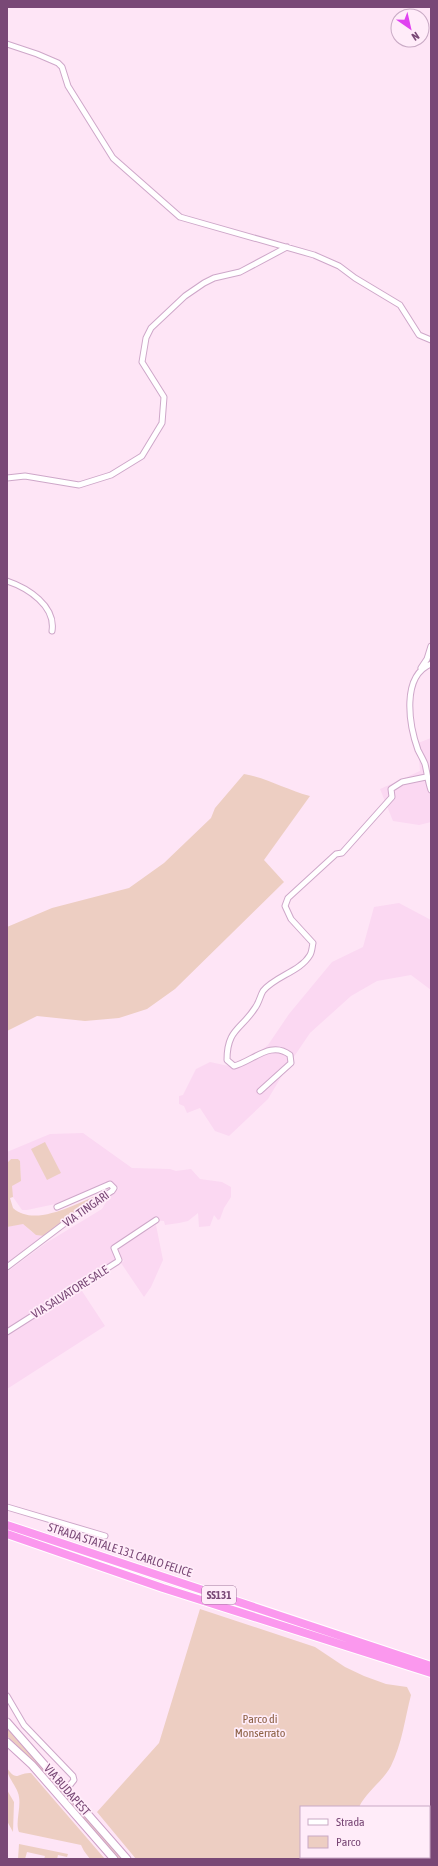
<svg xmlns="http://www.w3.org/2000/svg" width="438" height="1866" viewBox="0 0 438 1866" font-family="'Asap Condensed',sans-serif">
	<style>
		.residential { fill: #fbd8f2 }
		.green { fill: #edcec2 }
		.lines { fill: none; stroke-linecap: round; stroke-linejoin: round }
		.minor-casing { stroke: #cea7c9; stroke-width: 7 }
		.secondary-casing { stroke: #cda0c7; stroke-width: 9 }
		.trunk-casing { stroke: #fff; stroke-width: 10 }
		.minor { stroke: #fff; stroke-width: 5 }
		.secondary { stroke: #fff; stroke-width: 7 }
		.trunk { stroke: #fb98ee; stroke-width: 8 }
		.labels { text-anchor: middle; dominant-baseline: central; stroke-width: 3.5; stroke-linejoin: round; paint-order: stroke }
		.shield { fill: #ffecf9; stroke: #a1799d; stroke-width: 1 }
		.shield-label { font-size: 11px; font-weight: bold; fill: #794876 }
		.street-label { font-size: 12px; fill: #794876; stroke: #ffecf9 }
		.park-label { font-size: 12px; fill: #8c6044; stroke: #ffecf9 }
	</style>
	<rect width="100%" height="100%" fill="#fee5f6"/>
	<path class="residential" d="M431 738V822L419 825 393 821 380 789 420 771 418 743Z
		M399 903 431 920V990L411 975 377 981 351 996 310 1033 287 1067 268 1099 229 1136 215 1131 200 1108 187 1113 184 1106 179 1104V1096L183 1095 196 1069 210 1062 238 1068 268 1045 289 1014 332 962 363 947 374 907Z
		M83 1133 132 1168 170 1169 176 1171 191 1169 200 1179 222 1182 231 1187V1197L224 1208 220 1219 218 1220 214 1215 210 1226 199 1227 198 1213 188 1221 179 1223 165 1225 164 1221 150 1220 147 1221V1223L112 1246 111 1249 116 1259 98 1271 97 1268 95 1270 93 1271 94 1273 79 1283H76L74 1286 7 1329V1272L46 1243 102 1209 108 1199 119 1188 111 1182 60 1203 27 1210H22L13 1197 11 1189 13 1184 21 1181 20 1161 18 1159H11L7 1163 9 1172 7 1173V1152L50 1134Z
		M19 1224H23L32 1232 45 1236 7 1263V1227Z
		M156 1225 163 1260 151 1287 144 1297 121 1263 124 1261 116 1249Z
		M80 1288 105 1326 7 1389V1335Z"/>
	<path class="green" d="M244 774C267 778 287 790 310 796L264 860 284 882 175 989 147 1009 119 1018 85 1021 37 1016 7 1031V927L52 908 129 888 164 863 211 818 215 808Z
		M45 1142 61 1173 47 1180 31 1149Z
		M11 1159H18L20 1161 21 1181 12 1186 13 1197 10 1198 13 1208C35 1228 77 1203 100 1194L45 1236 36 1235 23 1224 7 1227V1163Z
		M200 1609 315 1647 345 1667 364 1676 386 1684 407 1687 411 1695C405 1718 402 1744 391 1766 383 1781 367 1791 359 1807H301V1857H351L348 1859H136L97 1812 159 1743Z
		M7 1728 122 1859H119L43 1772 7 1736Z
		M7 1768C17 1783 18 1772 31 1773L105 1859H90L84 1851 81 1845 19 1832C15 1823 21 1808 19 1797 18 1787 7 1778 7 1768Z
		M7 1790 14 1802 13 1832 7 1821Z
		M19 1844 68 1854 67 1857 58 1855 57 1859H44L45 1856 27 1852 25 1859H18Z"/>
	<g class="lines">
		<g class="minor-casing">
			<path id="minor" d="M7 44 37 54 58 63 62 67 68 86 113 158 180 217 314 255 339 266 355 278 400 305 419 335 431 340
				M7 478 25 476 79 485 111 475 142 456 162 423 164 397 142 362 146 338 151 328 185 296 204 283 214 278 240 272 287 247
				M7 581C28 588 56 606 52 631
				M431 664C401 676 409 725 418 750 420 754 423 759 425 764 427 772 428 782 431 790
				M421 668 427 659 431 646
				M260 1091 291 1063 290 1055C271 1040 253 1061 234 1066L227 1060C227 1029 241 1030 255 1008 259 1003 260 996 263 991 275 976 300 972 310 955 312 952 312 947 313 943L291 919 285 906 288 898 336 854 342 853 392 797 391 789 402 782 426 777
				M7 1267 85 1208 112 1191 114 1188 110 1184 57 1207
				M7 1332 117 1262 119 1260 114 1248 156 1220
				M7 1507 105 1536
				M7 1696 24 1725 73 1776 74 1780 66 1790"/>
		</g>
		<g class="secondary-casing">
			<path id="secondary" d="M7 1722 127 1859
				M7 1742 32 1765 114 1859"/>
		</g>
		<g class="trunk-casing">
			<path id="trunk" d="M7 1525 431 1666
				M7 1534 163 1588 431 1673"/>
		</g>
		<use href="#minor" class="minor"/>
		<use href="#secondary" class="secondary"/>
		<use href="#trunk" class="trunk"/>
	</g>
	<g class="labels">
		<rect class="shield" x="202" y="1586" width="34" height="18" rx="3"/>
		<g class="shield-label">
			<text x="219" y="1595">SS131</text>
		</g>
		<g class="street-label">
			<text transform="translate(86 1209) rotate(-35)">VIA TINGARI</text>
			<text transform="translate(70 1292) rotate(-32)">VIA SALVATORE SALE</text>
			<text transform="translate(120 1550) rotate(18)">STRADA STATALE 131 CARLO FELICE</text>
			<text transform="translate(67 1790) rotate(49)">VIA BUDAPEST</text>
		</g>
		<g class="park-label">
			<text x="260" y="1719">Parco di<tspan x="260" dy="14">Monserrato</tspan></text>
		</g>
	</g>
	<rect width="438" height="1866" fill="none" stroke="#794876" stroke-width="16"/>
	<rect x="300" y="1806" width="130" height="52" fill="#ffecf9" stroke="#c9aac5"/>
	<rect x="308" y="1819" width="20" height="6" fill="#ffffff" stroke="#c9aac5"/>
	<text x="336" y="1826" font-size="12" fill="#794876">Strada</text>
	<rect x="308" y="1836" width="20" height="12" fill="#edcec2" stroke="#c9aac5"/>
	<text x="336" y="1846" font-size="12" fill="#794876">Parco</text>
	<g transform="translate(410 28) rotate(146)"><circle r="19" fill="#ffecf9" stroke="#c9aac5"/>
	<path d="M0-3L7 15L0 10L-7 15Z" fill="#e042f0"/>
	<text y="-6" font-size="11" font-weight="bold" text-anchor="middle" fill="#794876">N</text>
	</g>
</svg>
